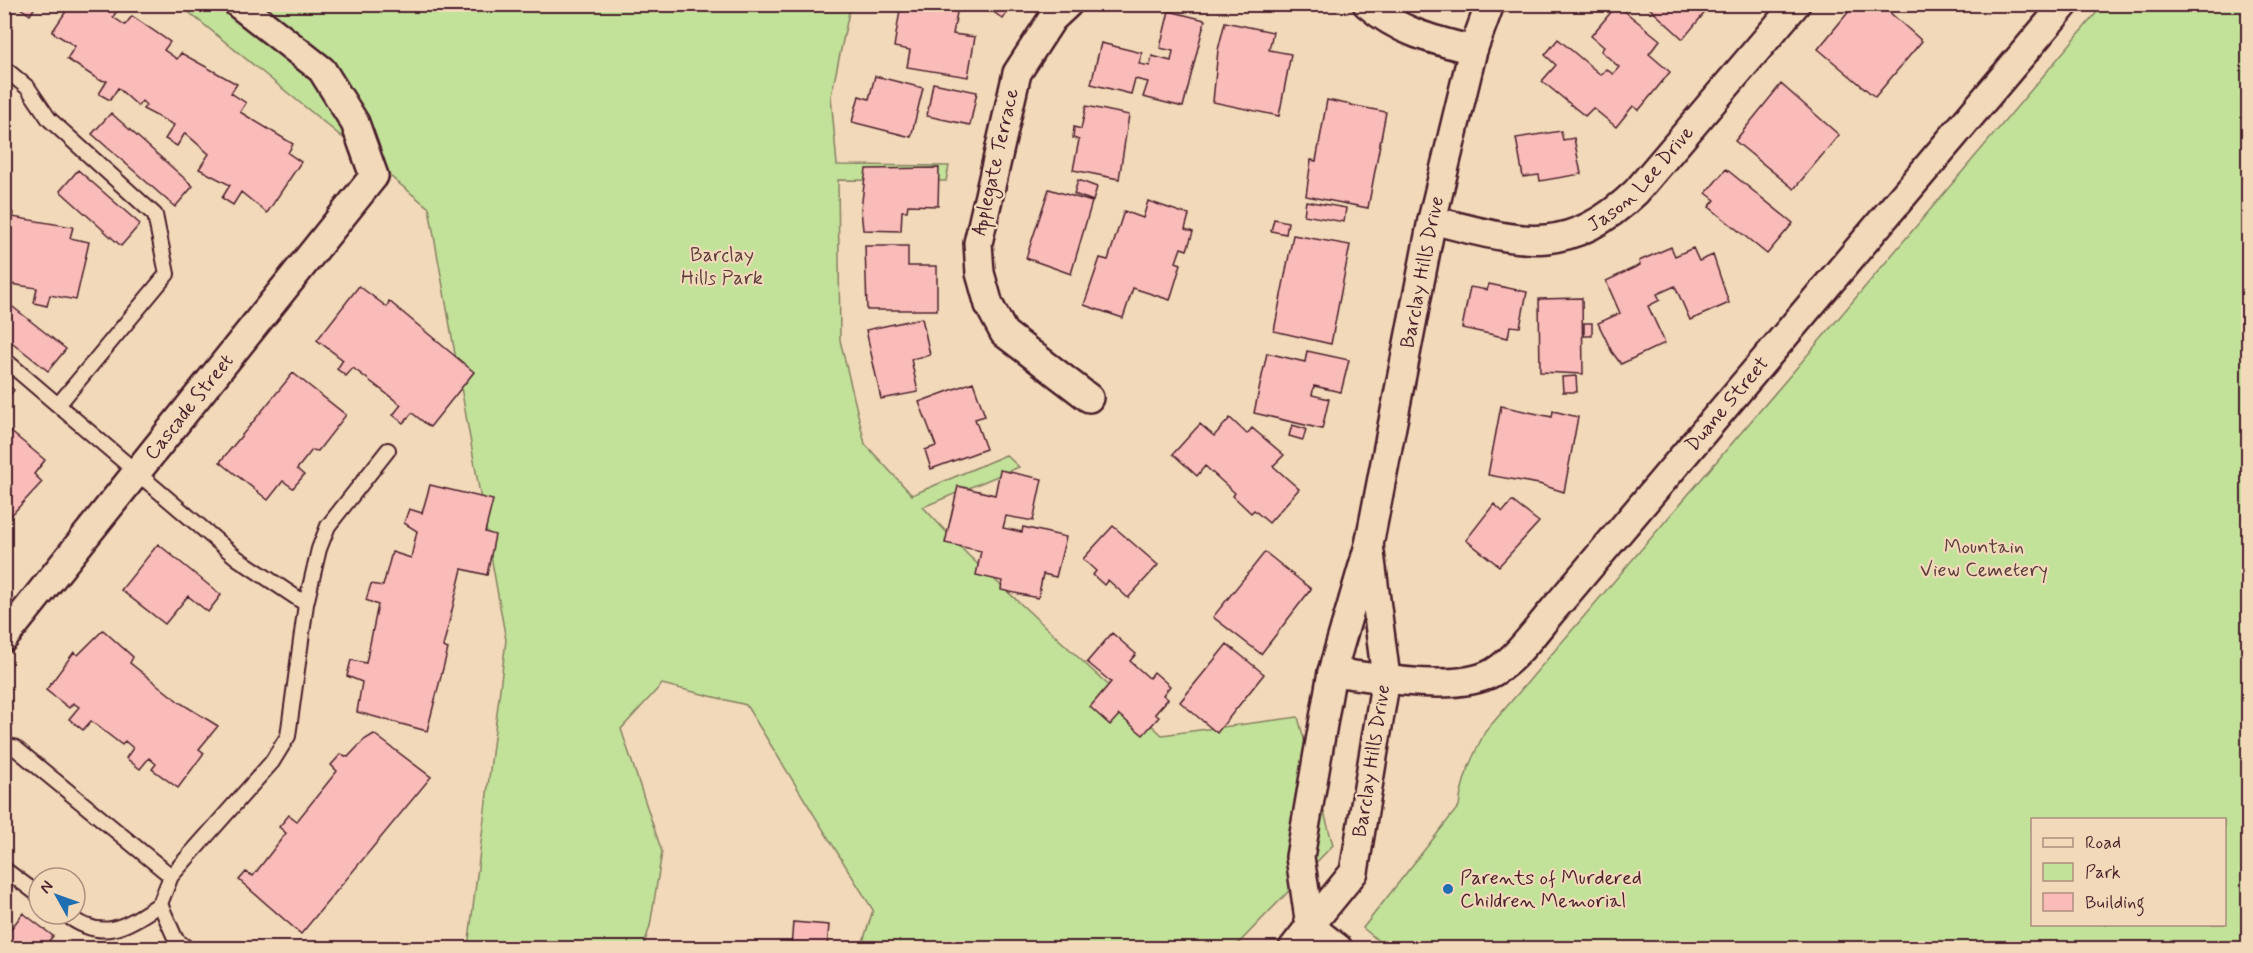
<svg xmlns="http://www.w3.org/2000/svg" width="2253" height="953" viewBox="0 0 2253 953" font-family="Mynerve,sans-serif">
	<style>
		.green { fill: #c2e199; stroke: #868062; stroke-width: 1.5; fill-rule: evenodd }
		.building { fill: #f9bcb9; stroke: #4a1f2b; stroke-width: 1.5 }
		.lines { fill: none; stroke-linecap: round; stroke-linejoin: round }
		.service-casing { stroke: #4a1f2b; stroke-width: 18 }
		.minor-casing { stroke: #4a1f2b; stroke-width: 32 }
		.service { stroke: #f1d9b9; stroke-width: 14 }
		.minor { stroke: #f1d9b9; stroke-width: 27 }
		.poi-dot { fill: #1f6fb2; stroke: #f1d9b9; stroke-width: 2 }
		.labels { text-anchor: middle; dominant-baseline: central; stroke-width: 4.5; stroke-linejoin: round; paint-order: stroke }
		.street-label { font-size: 20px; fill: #4a1f2b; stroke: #f1d9b9 }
		.park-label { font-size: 20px; fill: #5c3c3c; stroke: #f1d9b9 }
		.poi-label { font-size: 20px; fill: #4a1f2b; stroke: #f1d9b9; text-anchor: start }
	</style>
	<rect width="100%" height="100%" fill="#f1d9b9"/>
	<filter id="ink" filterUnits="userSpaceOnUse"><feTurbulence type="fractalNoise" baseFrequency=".0167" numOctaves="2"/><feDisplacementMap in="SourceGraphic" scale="12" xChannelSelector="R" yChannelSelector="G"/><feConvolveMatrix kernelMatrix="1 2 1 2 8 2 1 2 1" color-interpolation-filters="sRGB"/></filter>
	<g filter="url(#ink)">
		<path class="green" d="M180 5H856L849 12 831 96 837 165 949 166 946 181 838 180 840 340 865 444 912 495 1006 455 1019 467 923 507 968 555 1162 735 1298 717 1333 845 1234 948H861L873 910 746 705 662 684 621 729 662 852 650 926 643 948H468L506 640 429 208Z
			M2103 5H2248V948H1387L1363 928 1459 806C1462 779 1472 757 1485 732L1799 365ZM2032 820H2224V924H2032Z"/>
		<path class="building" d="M15 4H37L30 15Z
			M71 4H121L113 17 125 25 132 16 170 42 164 50 177 59 181 53 237 84 231 93 246 103 240 112 293 144 288 153 301 162 267 213 241 192 233 205 222 198 230 185 199 169 209 154 185 133 177 146 165 139 174 125 143 109 146 105 142 101 138 106 118 88 110 100 99 94 107 81 99 80 67 59 75 46 52 32Z
			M901 4 958 7 953 34 975 37 968 77 907 67 910 50 894 47Z
			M983 4H1013L1003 19Z
			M1645 4H1712L1683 39Z
			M1855 4H1880L1922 41 1875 97 1818 49Z
			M1617 5 1660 40 1649 54 1670 72 1639 110 1633 106 1616 127 1593 108 1585 116 1542 81 1556 65 1545 55 1558 39 1601 75 1606 69 1613 74 1619 67 1601 51 1604 47 1591 36Z
			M1169 11 1205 20 1183 107 1143 97 1148 82 1135 79 1131 94 1091 84 1101 43 1142 53 1139 64 1150 66 1152 56 1171 61 1173 51 1160 48Z
			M1225 22 1273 32 1269 50 1291 54 1279 116 1213 102 1218 50Z
			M875 76 923 88 911 137 852 122 859 96 869 99Z
			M933 83 977 92 970 125 927 116Z
			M1781 84 1839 135 1794 189 1735 141Z
			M1327 100 1386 112 1368 208 1306 196 1311 160 1316 161Z
			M1086 106 1129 115 1119 179 1073 170 1079 140 1073 138 1074 127 1081 129Z
			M111 113 193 186 175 207 92 134Z
			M1561 131 1563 140 1574 138 1581 174 1540 181 1539 175 1523 177 1516 138Z
			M939 168 938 206 908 205 907 211H902L901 231 863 230 861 209 866 169Z
			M1726 169 1793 223 1767 254 1709 207 1715 200 1706 193Z
			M78 170 140 224 121 246 60 191Z
			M1078 180 1097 187 1093 201 1074 194Z
			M1049 189 1092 202 1071 274 1026 258Z
			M1148 201 1189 215 1185 229 1193 232 1187 250 1181 248 1176 262 1181 264 1170 300 1133 288 1123 318 1084 305 1100 258 1108 260 1124 211 1143 218Z
			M1306 201 1346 208 1344 222 1304 215Z
			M4 210 13 213 12 217 73 227 70 238 89 242 76 300 50 295 47 306 34 303 37 288 4 283Z
			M1274 219 1288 222 1286 234 1271 231Z
			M1293 235 1350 245 1331 344 1274 331Z
			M865 246H908V266H937V310H867Z
			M1671 247 1675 256 1693 248 1699 261 1713 255 1729 303 1690 320 1675 286 1657 294 1660 300 1648 306 1665 343 1621 364 1612 352 1598 323 1620 313 1606 281 1640 265 1639 261Z
			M1489 284 1527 292 1520 327 1510 326 1508 338 1462 328 1470 287 1487 290Z
			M359 286 387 307 389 301 474 372 430 427 412 413 403 423 393 415 401 405 353 368 346 376 337 369 343 360 317 340Z
			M1582 298 1583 374 1540 372 1539 299Z
			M4 300 66 349 48 371 4 336Z
			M922 318 930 355 911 359 918 392 881 399 866 330Z
			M1584 323H1592V336H1584Z
			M1307 351 1349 360 1341 392 1314 386 1312 395 1329 399 1322 429 1254 413 1267 353 1305 362Z
			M293 373 346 415 318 451 312 450 297 469 304 475 293 488 283 481 268 500 220 462Z
			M1576 376 1577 392H1563L1562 377Z
			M4 382 14 390 4 402Z
			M973 382 985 416 975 419 986 449 931 469 925 450 936 446 919 402Z
			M1501 406 1552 417 1553 411 1578 417 1564 492 1539 484 1488 475Z
			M1230 418 1247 434 1252 428 1284 455 1273 466 1299 489 1269 523 1254 510 1251 513 1233 496 1235 493 1205 466 1197 476 1173 454 1200 424 1214 436Z
			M1292 425 1306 429 1303 440 1289 436Z
			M4 426 45 460 34 474 42 482 4 523Z
			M1000 470 1042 479 1033 521 1006 516 1003 528 1022 532 1023 527 1066 537 1056 577 1043 574 1038 598 1001 590 1002 581 976 575 981 551 945 543 958 486 995 495Z
			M430 485 493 500 485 532 495 535 487 575 462 569 443 647 448 649 427 731 357 712 362 682 347 676 351 660 366 663 378 605 366 600 371 584 383 586 392 552 411 558 417 531 404 523 409 509 422 513Z
			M1512 501 1539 522 1499 566 1466 540 1494 504 1503 512Z
			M1113 526 1158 565 1128 598 1108 580 1104 585 1093 575 1096 571 1083 559Z
			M158 544 221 595 208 612 188 596 165 624 121 590Z
			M1265 552 1311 589 1261 654 1213 617Z
			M103 630 133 657 130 663 179 702 218 726 199 749 204 753 178 788 152 769 156 764 149 758 140 769 126 758 133 748 125 741 122 745 91 721 83 730 69 719 79 707 73 703 69 708 46 690 74 652 78 655Z
			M1112 633 1136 654 1130 661 1149 678 1154 672 1170 686 1163 695 1168 699 1155 714 1159 717 1143 735 1119 715 1110 725 1090 707 1111 682 1087 662Z
			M1227 644 1264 674 1217 733 1180 702Z
			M374 734 431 777 301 934 239 880 246 872 253 876 286 833 279 827 289 815 297 821 337 771 331 765 341 754 348 757 364 740Z
			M23 913 53 936 43 948 4 947V938Z
			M793 922 829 925 827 948H791Z"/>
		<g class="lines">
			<g class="service-casing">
				<path id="service" d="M4 68 28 88 49 119 155 215 167 274 58 405
					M4 359 237 558 306 604 288 736 272 762 171 876
					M306 604 319 549 328 526 388 450
					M4 749 14 747 171 876 160 904 176 940 187 948
					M4 869 39 895
					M65 914C103 943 125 927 160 904"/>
			</g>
			<g class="minor-casing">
				<g id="minor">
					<path d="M1068 4 1052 19 1017 73 978 243 980 273 989 305 1004 333 1089 398"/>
					<path d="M1367 4C1399 32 1433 40 1473 50"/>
					<path id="s1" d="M1432 220C1517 241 1565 260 1636 192L1796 4"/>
					<path d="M1369 545 1386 678 1354 872 1310 926 1300 857 1332 672Z"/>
					<path id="s2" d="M1369 545 1432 220 1473 50 1490 4"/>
					<path id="s3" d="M4 638 374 176 355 123 322 70 238 4"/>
					<path id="s4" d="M1332 672C1375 677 1457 694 1494 672 1520 656 1540 624 1560 602L2065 4"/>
					<path d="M1293 948 1310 926 1338 948"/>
				</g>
			</g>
			<use href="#service" class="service"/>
			<use href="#minor" class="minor"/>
		</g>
	</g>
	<circle class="poi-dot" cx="1448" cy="889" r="6"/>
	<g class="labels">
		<g class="street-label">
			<text transform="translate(996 162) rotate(-77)">Applegate Terrace</text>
			<text stroke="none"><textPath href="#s1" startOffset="232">Jason Lee Drive</textPath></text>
			<text stroke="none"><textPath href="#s2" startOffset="278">Barclay Hills Drive</textPath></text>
			<text stroke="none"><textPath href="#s4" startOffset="520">Duane Street</textPath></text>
			<text stroke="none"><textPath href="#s3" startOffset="296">Cascade Street</textPath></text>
			<text transform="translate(1372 761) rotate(-81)">Barclay Hills Drive</text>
		</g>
		<g class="park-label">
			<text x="722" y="255">Barclay<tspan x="722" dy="23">Hills Park</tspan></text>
			<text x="1984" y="547">Mountain<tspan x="1984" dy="23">View Cemetery</tspan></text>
		</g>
		<g class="poi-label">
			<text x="1460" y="878">Parents of Murdered<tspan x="1460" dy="23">Children Memorial</tspan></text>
		</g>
	</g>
	<rect width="2253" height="953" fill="none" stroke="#f1d9b9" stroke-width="24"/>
	<rect x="12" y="12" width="2229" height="929" fill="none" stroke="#4a1f2b" stroke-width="2" filter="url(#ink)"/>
	<rect x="2031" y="818" width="195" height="108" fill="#f1d9b9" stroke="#ae8f80" stroke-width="1.5"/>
	<rect x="2043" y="838" width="30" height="9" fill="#f1d9b9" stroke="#ae8f80" stroke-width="1.5"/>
	<text x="2085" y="848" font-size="18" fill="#4a1f2b">Road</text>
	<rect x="2043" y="863" width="30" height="18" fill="#c2e199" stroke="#ae8f80" stroke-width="1.5"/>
	<text x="2085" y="878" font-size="18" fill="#4a1f2b">Park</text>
	<rect x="2043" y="893" width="30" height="18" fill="#f9bcb9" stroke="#ae8f80" stroke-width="1.5"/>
	<text x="2085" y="908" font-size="18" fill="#4a1f2b">Building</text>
	<g transform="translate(57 896) rotate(310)"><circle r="28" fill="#f1d9b9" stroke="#ae8f80" stroke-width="1.5"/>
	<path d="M0-4.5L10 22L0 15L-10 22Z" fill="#1f6fb2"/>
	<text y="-9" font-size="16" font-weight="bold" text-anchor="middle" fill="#4a1f2b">N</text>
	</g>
</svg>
